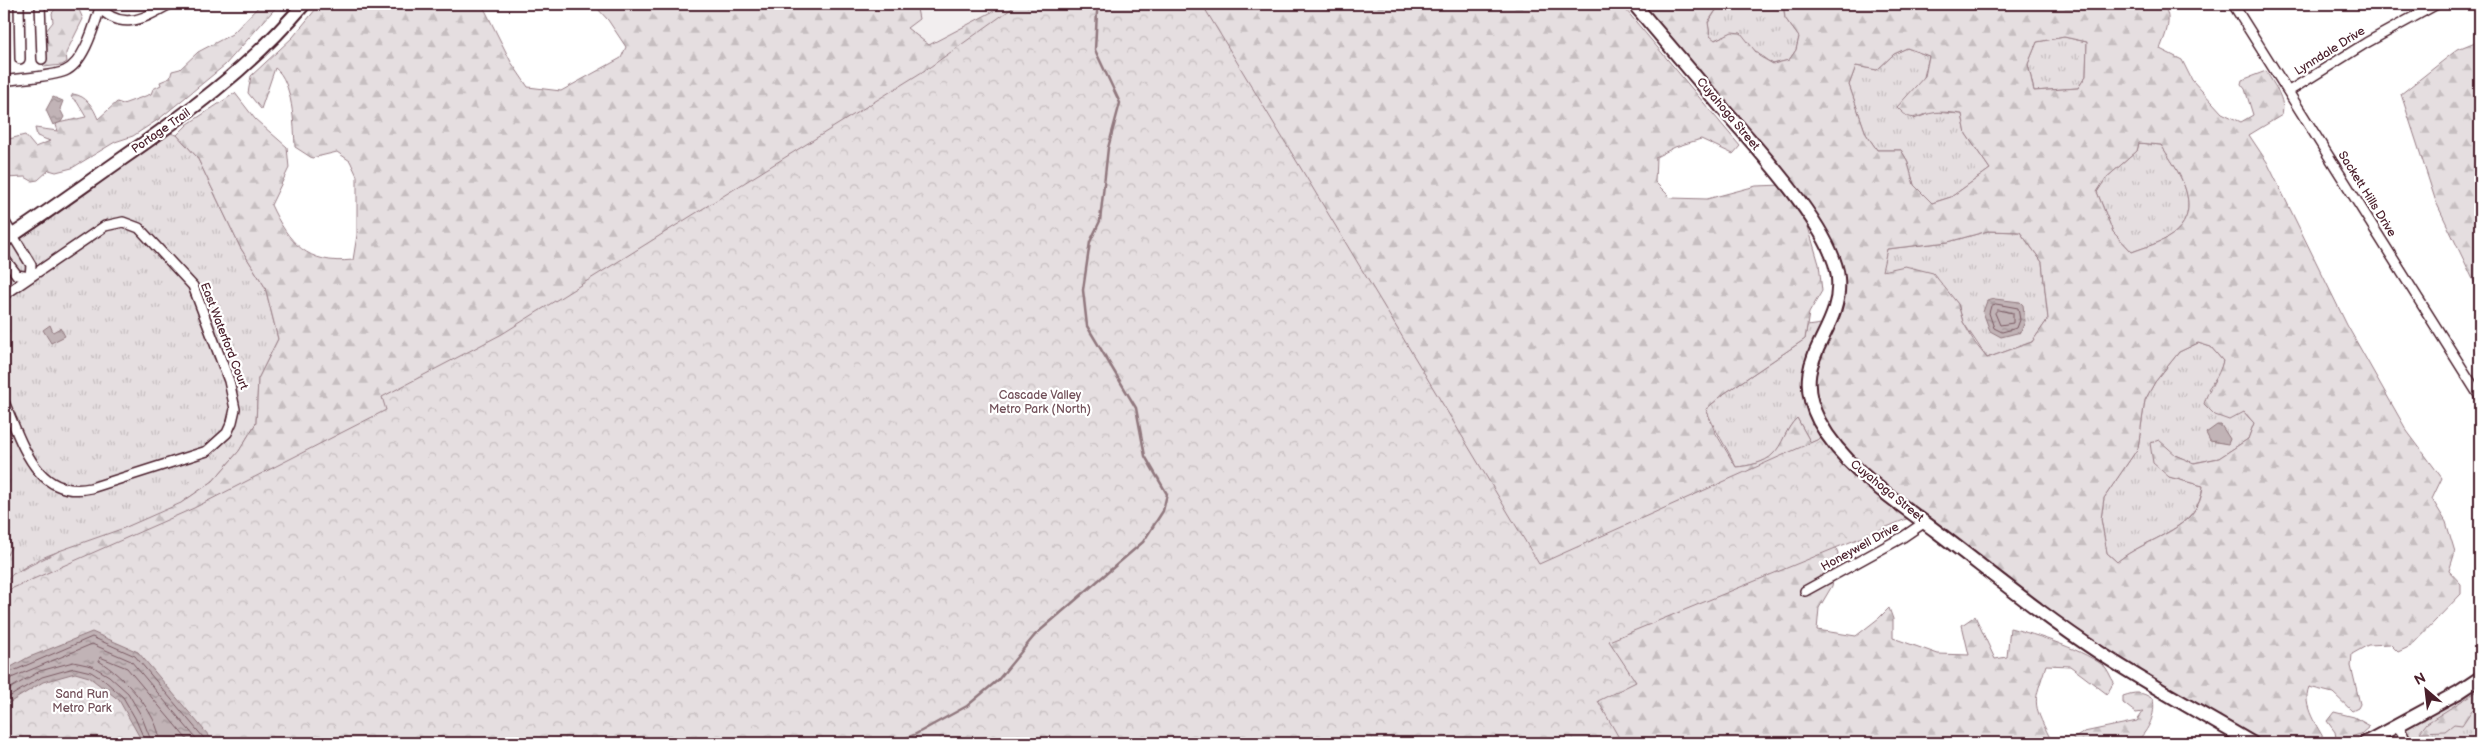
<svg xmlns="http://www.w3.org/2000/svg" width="2484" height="747" viewBox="0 0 2484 747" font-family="'Balsamiq Sans',sans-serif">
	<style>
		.built { fill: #f2eeef }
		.grass { fill: url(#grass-tufts); stroke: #987e86 }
		.forest { fill: url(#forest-firs); stroke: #987e86; fill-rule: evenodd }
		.park { fill: url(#park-crowns); stroke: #987e86 }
		.water { fill: url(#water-ripples); stroke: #91787e }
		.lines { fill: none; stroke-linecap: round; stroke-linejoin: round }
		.shore { stroke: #7a5a63; stroke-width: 1 }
		.stream { stroke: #91787e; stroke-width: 2.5 }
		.street-casing { stroke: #4a1f2b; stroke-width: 12 }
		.secondary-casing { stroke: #4a1f2b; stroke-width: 16 }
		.street { stroke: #fff; stroke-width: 9 }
		.secondary { stroke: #fff; stroke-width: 12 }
		.labels { text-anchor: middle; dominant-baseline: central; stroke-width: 4.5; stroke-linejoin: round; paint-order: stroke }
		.street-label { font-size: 12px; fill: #4a1f2b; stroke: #fff }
		.park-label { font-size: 12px; fill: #714f58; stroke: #fff }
	</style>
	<defs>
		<pattern id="grass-tufts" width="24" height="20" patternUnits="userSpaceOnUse" patternTransform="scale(1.25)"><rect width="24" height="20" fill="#e5dee0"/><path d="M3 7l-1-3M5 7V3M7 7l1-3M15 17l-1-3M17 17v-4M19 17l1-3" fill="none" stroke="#c6bec0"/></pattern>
		<pattern id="forest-firs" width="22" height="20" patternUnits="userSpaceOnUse" patternTransform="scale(1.25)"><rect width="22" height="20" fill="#e5dee0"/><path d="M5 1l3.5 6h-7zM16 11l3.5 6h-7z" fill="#c6bec0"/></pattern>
		<pattern id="park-crowns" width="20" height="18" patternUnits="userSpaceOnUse" patternTransform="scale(1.25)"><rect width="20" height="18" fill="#e5dee0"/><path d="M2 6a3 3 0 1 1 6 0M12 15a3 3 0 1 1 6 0" fill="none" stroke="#c6bec0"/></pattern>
		<pattern id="water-ripples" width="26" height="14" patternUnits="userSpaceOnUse" patternTransform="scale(1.25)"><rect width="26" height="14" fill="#c1b3b6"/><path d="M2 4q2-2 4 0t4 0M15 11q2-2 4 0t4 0" fill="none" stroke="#9f9194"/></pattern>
	</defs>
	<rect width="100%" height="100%" fill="#fff"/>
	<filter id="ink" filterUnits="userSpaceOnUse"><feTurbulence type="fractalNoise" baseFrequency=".02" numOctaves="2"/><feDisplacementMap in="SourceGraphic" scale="10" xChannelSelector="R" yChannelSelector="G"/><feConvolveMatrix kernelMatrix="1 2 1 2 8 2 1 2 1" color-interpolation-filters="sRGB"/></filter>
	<g filter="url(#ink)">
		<path class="built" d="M916 4H1007L929 45 906 28 919 19Z"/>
		<path class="grass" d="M1720 4H1789L1784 10 1785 18 1799 37 1796 50 1789 60 1773 64C1757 55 1748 42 1732 33L1714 40 1710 36 1708 23Z
			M2064 37 2087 42 2086 76 2078 88 2034 91 2028 64 2037 42Z
			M1907 48 1929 56 1914 119 1933 112 1962 114 1966 134 1990 169 1951 197 1932 203 1914 185 1907 160 1901 150H1877L1866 134 1849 85 1856 66 1877 70 1894 54Z
			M170 133 177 135 197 157 240 247 265 287 278 339 258 379 256 423 239 451 213 481 181 503 180 508C159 517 137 528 115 535 78 546 32 554 4 584V250Z
			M2139 143 2161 145C2178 170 2206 210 2172 235 2161 243 2145 247 2132 252L2113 232 2097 192 2106 178 2137 151Z
			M1988 231 2020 232 2042 262 2048 319 2032 342 1987 358 1963 322 1958 304 1947 292 1881 271 1887 249 1948 242Z
			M1828 323V435L1811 443 1797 418C1785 429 1783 446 1773 455 1764 463 1748 466 1736 467 1727 447 1714 430 1706 409L1725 393 1805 339 1807 326Z
			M2198 343 2211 347 2223 361 2220 372 2208 389 2243 411 2254 423 2248 439 2219 458 2193 463 2177 456 2169 477 2203 486C2199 531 2146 537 2117 562L2107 553 2101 519 2104 498 2138 448 2145 400 2155 382 2179 352Z
			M2480 678V743H2365Z"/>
		<path class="forest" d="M68 4 77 5 83 19 66 53 67 62 62 65 44 67 42 59 47 50 46 31 53 22 52 13 57 7Z
			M261 4H279L225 65 159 119 133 136 115 142 72 168 56 172 49 170 38 180 32 181 25 177 4 178V138L9 139 25 135 35 147 50 141 37 136 35 128 58 131 56 125 58 123 86 117 77 102 71 97 73 94C87 96 93 107 98 119L117 102 123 104 151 94 153 89 161 85 160 82 170 78 172 71 180 69 198 52 232 34Z
			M320 4H482L511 62 528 87 561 91 621 58 626 47 608 20 597 8V4H916L919 19 907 28 929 45 1007 4H1621L1740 146 1733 154 1701 139 1675 147 1656 157 1655 182 1671 198 1707 199 1756 186 1783 185 1806 220 1819 264 1822 291 1809 313 1805 339 1725 393 1706 409 1715 432 1736 467C1748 466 1765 463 1773 454 1783 445 1785 429 1797 418L1811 443 1828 435C1799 390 1807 368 1828 322 1836 307 1840 292 1838 275 1833 234 1796 197 1771 166 1727 111 1680 57 1634 4H1720L1708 22 1710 36 1715 40 1732 32 1741 33 1759 56 1773 64 1789 60 1796 50 1799 37 1785 18 1784 10 1789 4H2161C2175 15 2165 36 2160 49L2182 60 2192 80 2222 113 2241 122 2253 115 2245 89 2241 84 2242 80 2266 71C2274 85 2286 99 2282 115L2249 135 2267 162 2347 325 2407 431 2442 478 2432 499 2446 522 2455 552 2449 571 2461 584V594L2411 646 2398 652 2390 644 2368 645 2352 654 2351 666 2360 704 2358 708 2352 711 2333 693 2309 687C2301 707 2318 726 2326 743H2252L2075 636 1858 469 1839 480 1825 501 1824 518 1838 553 1832 586 1819 608 1817 630 1856 636 1879 618 1889 608 1893 619V638L1938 654 1969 655 1962 625 1975 616 1995 659 2007 657 2010 628C2034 634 2088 651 2106 668 2109 672 2111 678 2114 682L2107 694 2070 666 2046 665C2034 704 2031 700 2050 738L2069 742 2084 732 2137 721 2143 712 2136 713 2123 703V696C2135 692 2141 691 2153 699 2156 714 2149 730 2137 741L2139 743H215L138 652 92 632 27 658 4 671V584L13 574 59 551 124 528 181 503 213 481 239 451 256 423 258 379 278 339 265 287 240 247 197 157 177 135 188 124 235 93 255 119 287 147 289 168 271 205C289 243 307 265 353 260L357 235V176L350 161 337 152 312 158 295 147C294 126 293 81 275 68L261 109 248 93 251 76 293 37ZM2064 37 2087 42 2086 76 2078 88 2034 91 2028 64 2037 42ZM1907 48 1929 56 1925 76 1897 107C1913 124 1913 116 1933 113 1941 111 1953 113 1962 114L1966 134 1990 169 1951 197 1932 203 1914 185 1907 160 1901 150H1877L1866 134 1849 85 1856 66 1877 70 1894 54ZM2139 143 2161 145C2178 170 2206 210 2172 235 2161 243 2145 247 2132 252L2113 232 2097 192 2106 178 2137 151ZM1988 231 2020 232 2042 262 2048 319 2032 342 1987 358 1975 343 1963 322 1958 304 1933 273 1905 266 1882 271 1887 249 1948 242ZM2198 343 2211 347 2223 361C2219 377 2208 388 2204 404L2215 415 2229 420 2244 412 2254 423 2248 439 2219 458 2194 463 2177 456 2159 440 2150 443 2153 463 2169 477 2203 486C2200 531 2146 537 2117 562L2107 553 2101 519 2104 498 2138 448 2145 400 2155 382 2179 352Z
			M2480 40V294L2436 202 2401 94 2458 49Z
			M4 519 11 547 7 555H4Z
			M2479 690 2480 712 2472 710 2462 725 2454 724 2445 731 2420 732 2427 723Z
			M2334 712 2354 717 2370 726 2361 734 2343 739 2340 743H2337L2335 732 2327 721Z"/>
		<path class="park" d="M1018 4H1202L1539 564 1828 435 1916 515 1609 641 1636 682 1598 701 1622 743H4V689L14 682 4 663V592L194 508 386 410 382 397 502 334 930 67Z"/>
		<path class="water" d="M53 97 63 101 60 109 64 117 61 122 53 125 46 110Z
			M1995 299 2020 302 2023 305 2025 321 2021 332 2001 337 1990 331 1983 312 1987 301Z
			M50 325 53 332 60 328 65 336 51 343 43 330Z
			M2217 425H2221L2230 439 2228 444 2210 441 2206 433Z
			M92 632 138 652 215 743H143L119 700 89 677 75 673 43 682 4 706V671L27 658Z"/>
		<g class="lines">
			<path class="shore" d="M1996 304 2018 308 2020 320 2017 328 2002 332 1994 328 1989 313 1991 306Z
				M1998 310 2013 313V323L2000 325 1995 313Z
				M4 675 92 637 135 656 208 743
				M4 681 92 644 131 661 200 743
				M4 692 40 671 73 662 92 666 109 676 128 693 141 715 152 743
				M4 700 42 677 74 668 91 672 105 681 123 697 135 718 146 743
				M160 743C159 713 123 676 99 661L100 657 127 668 190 743"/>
			<path class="stream" d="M894 743 914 735 967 706 998 680 1035 635 1143 542 1163 511 1167 494 1145 456 1136 408 1087 326 1083 290 1090 242 1100 221 1108 148 1120 103 1095 50 1097 12"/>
			<g class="street-casing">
				<path id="street" d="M19 4 20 59
					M40 4 42 59
					M2233 4 2480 397
					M97 5C122 33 144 18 170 4
					M4 81C20 78 51 77 65 71 84 63 94 26 100 8
					M2289 91 2366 43 2437 4
					M4 221 31 265 30 277 17 275 4 258
					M4 295 105 226 123 222 139 228 193 286 229 381 235 409 232 422 227 433 207 451 91 488C36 500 22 442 4 402
					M1805 591 1903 537 1925 522
					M2398 725 2407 743"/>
			</g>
			<g class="secondary-casing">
				<path id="secondary" d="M1634 4C1662 37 1690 70 1718 103 1751 142 1834 229 1838 278 1843 335 1786 357 1819 421 1844 468 1895 500 1936 531 1990 572 2043 616 2100 653 2149 685 2201 713 2252 743
					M4 241C42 216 79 189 116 163 185 115 250 68 304 4
					M2365 743 2459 692 2480 678"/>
			</g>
			<use href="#street" class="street"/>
			<use href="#secondary" class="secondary"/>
		</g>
	</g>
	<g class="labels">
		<g class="street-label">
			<text transform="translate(2330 51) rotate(-32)">Lynndale Drive</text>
			<text transform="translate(1728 114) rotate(50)">Cuyahoga Street</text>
			<text transform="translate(161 131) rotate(-35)">Portage Trail</text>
			<text transform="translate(2367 194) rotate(58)">Sackett Hills Drive</text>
			<text transform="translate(224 336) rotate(69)">East Waterford Court</text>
			<text transform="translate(1887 491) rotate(39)">Cuyahoga Street</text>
			<text transform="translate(1860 547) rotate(-29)">Honeywell Drive</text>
		</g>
		<g class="park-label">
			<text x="1040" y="395">Cascade Valley<tspan x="1040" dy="14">Metro Park (North)</tspan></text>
			<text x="82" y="694">Sand Run<tspan x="82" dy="14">Metro Park</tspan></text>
		</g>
	</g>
	<rect width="2484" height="747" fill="none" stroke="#fff" stroke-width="20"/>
	<rect x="10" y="10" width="2464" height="727" fill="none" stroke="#4a1f2b" stroke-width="2" filter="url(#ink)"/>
	<g transform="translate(2426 690) rotate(332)" stroke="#ffffff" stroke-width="4" paint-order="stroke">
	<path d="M0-4L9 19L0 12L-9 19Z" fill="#4a1f2b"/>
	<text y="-8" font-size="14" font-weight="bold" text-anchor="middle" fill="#4a1f2b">N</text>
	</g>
</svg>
